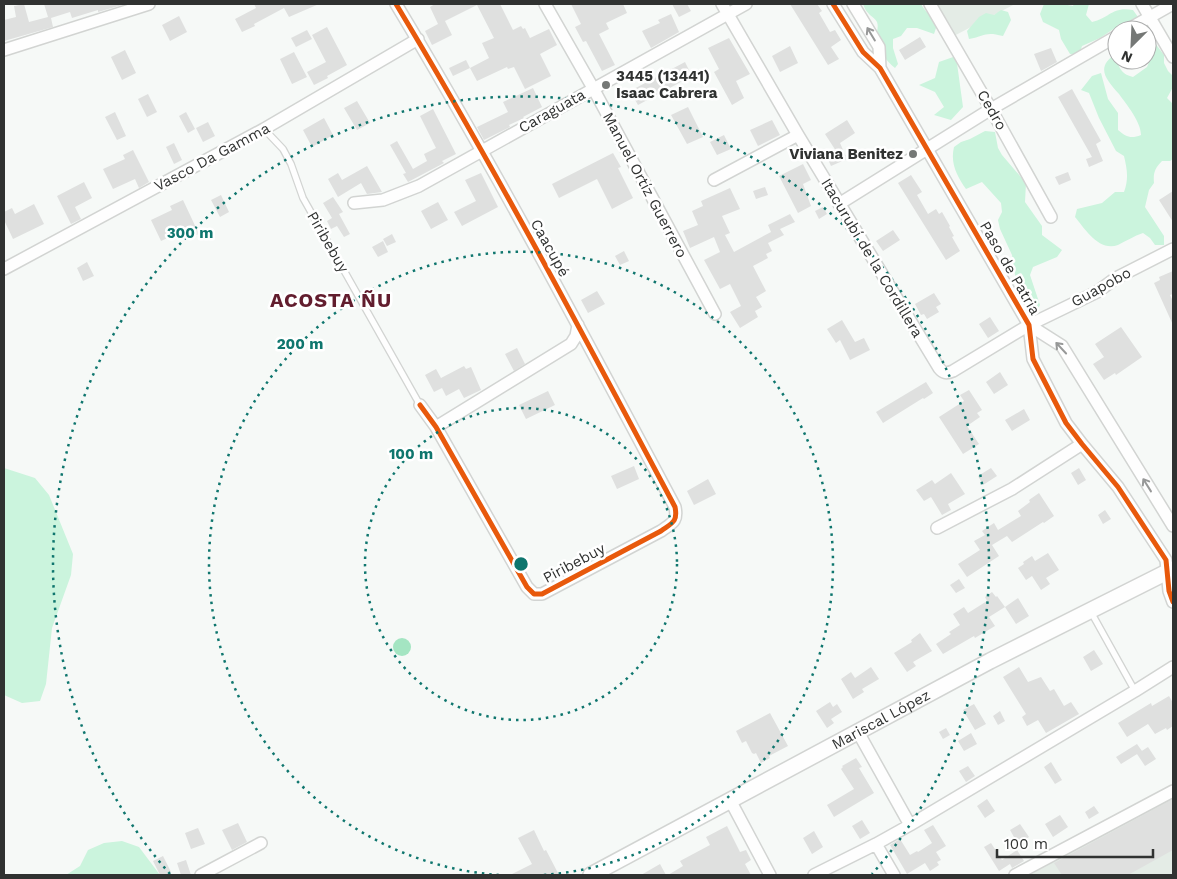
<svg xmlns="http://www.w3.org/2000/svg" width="1177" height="879" viewBox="0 0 1177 879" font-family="'Work Sans',sans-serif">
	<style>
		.built { fill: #e4ece6 }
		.green { fill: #cbf4dd }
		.water { fill: #a4e5c2 }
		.building { fill: #dfe0df }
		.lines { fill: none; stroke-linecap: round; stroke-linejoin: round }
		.lane-casing { stroke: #d2d4d2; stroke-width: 8 }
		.street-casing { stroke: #d2d4d2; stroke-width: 14 }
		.secondary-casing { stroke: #d2d4d2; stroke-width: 18 }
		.lane { stroke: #fefefe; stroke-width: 5.5 }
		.street { stroke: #fefefe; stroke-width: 11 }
		.secondary { stroke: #fefefe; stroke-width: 15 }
		.cycleway-casing { stroke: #fff; stroke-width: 8 }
		.cycleway { stroke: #e8590c; stroke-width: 5 }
		.oneway { stroke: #979898 }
		.ring { fill: none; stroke: #0f766e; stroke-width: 2.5; stroke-dasharray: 2.5 5 }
		.poi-dot { fill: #757876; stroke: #fff; stroke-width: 2 }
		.labels { text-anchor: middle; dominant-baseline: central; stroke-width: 5; stroke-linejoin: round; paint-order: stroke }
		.poi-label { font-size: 15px; font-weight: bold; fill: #303231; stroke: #fff; text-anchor: start }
		.street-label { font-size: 15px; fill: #303231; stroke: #fff }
		.district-label { font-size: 20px; font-weight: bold; letter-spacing: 1px; fill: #621d2e; stroke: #fff }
		.centre { fill: #0f766e; stroke: #fff; stroke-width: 2.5 }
		.ring-label { font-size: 15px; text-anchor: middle; font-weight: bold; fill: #0f766e; stroke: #fff; stroke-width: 5; stroke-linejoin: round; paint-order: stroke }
	</style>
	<rect width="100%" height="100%" fill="#f6f9f7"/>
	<path class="built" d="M933 4H1015L950 38Z
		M1173 792V875H1017Z"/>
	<path class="green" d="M863 4H921C925 12 933 17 937 25L934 34 917 28H907L901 36 893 39V48L898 64 895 68C885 60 879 51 877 38 876 32 879 28 877 22 873 15 867 16 863 4Z
		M1044 4H1062L1073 6 1074 4H1089L1086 15 1092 22C1110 18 1112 6 1133 10L1138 17 1133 25 1115 28 1100 38 1082 46 1079 55 1070 54 1061 39 1059 30 1043 22 1040 14Z
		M1001 10 1008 12 1011 20 1003 36C985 31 985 36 969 39L967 31 979 17 986 13 994 15Z
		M1148 34 1164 55V63L1168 71 1173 76V87L1167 98 1173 104V159L1170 161H1162C1155 168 1153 173 1154 183L1149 190 1145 207 1164 236V245H1155L1150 238 1143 233C1134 236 1126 241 1118 245 1099 252 1085 229 1075 217L1077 209 1102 203 1115 192H1124C1129 178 1127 169 1124 156L1116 151 1099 118 1089 93 1081 90 1092 76 1101 73 1108 99 1118 113V130C1126 137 1131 139 1141 135 1141 122 1127 105 1119 94 1105 78 1095 67 1117 53 1117 65 1120 74 1133 77L1147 67 1151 58 1147 49Z
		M956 56 963 107 951 120 934 115 944 107 935 92 919 85 935 78 939 62Z
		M985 131 995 132 998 148 1002 155 1026 183 1025 202 1042 226V235L1062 250 1057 257 1033 267 1030 275 1040 305 1036 312 1016 281 1012 255 1000 229 998 220 1002 212 1001 203 982 182 966 189C957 176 950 163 954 147L961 142 970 139Z
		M4 468 35 478 49 495 73 554 71 575 52 628 46 684 40 701 22 703 4 695Z
		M122 841 139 847 160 875H66L80 866 88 850 104 843Z"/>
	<path class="water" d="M393 647a9 9 0 1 1 18 0a9 9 0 1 1-18 0Z"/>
	<path class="building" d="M24 4 29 22 48 17 44 4 122 5 98 12V10L72 18 70 12 51 18 53 27 4 41V20L16 17 14 6Z
		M254 4H319L289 17 284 8 254 24 255 26 242 32 235 19 256 8Z
		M435 4H500L513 30 521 26 523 29 525 28 530 38 549 29 557 45 540 54 551 76 525 89 514 67 508 69 507 67 477 81 470 68 489 58 482 43 494 38 477 5 445 21 452 35 432 45 425 31 438 24 430 7Z
		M571 4H623L627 13 606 23 609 29 599 34 615 65 602 71 586 41 583 42 575 27 581 24Z
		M672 4H687L691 11 679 17Z
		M790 4H817L822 11 819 13 830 32 835 30 841 40 831 47 839 59 828 65Z
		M671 14 679 32 651 48 642 31 660 23 658 20Z
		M179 16 187 32 170 41 162 25Z
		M327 27 347 65 327 76 328 78 314 85 307 72 326 62 312 35Z
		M307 30 312 39 296 47 291 38Z
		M920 37 926 47 905 60 899 50Z
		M729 38 750 74 736 81 744 98 732 105 714 72 719 69 708 48Z
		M790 46 798 63 780 72 772 56Z
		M1051 48 1057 62 1041 71 1034 54Z
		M125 50 136 73 122 80 111 57Z
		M294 52 307 77 292 84 280 59Z
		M466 60 470 68 453 76 449 68Z
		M1120 60H1143L1125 69Z
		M685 62 692 76 638 105 630 91Z
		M533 88 542 107 523 117 524 118 509 125 510 127 484 140 477 127 508 112 503 102Z
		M1072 89 1101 141 1096 144 1103 161 1089 167 1086 159 1092 157 1058 97Z
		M148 94 157 112 147 117 138 99Z
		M357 101 370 123 357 130 344 108Z
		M688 107 703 137 687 144 671 115Z
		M433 109 456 154 442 161 444 163 408 182 403 174 406 173 390 145 397 141 413 169 427 161 424 154 436 148 420 116Z
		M115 112 126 136 117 140 105 117Z
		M186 112 195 129 188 133 179 116Z
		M324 118 333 135 312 147 303 130Z
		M772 120 780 135 758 146 750 130Z
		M847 120 855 133 840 143 847 159 831 166 826 155 836 151 825 134Z
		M208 122 215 136 203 142 196 128Z
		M724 135 731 149 717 155 710 142Z
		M174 143 182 160 174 164 166 147Z
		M133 150 149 182 139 188 135 179 113 189 103 169 125 159 123 155Z
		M613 153 621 167 618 168 633 198 612 209 597 179 559 198 552 184Z
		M803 164 811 180 803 184 811 206 798 213 779 176Z
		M367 166 382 192 367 194 361 183 338 197 328 179 338 173 342 180Z
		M1068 172 1071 180 1059 185 1055 177Z
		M481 173 498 207 462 226 454 212 476 201 465 180Z
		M911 175 922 192 917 195 928 214 936 209 939 214 942 212 950 226 949 227 954 236 952 237 960 251 946 260 898 183Z
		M84 182 92 198 75 207 81 219 71 224 57 196Z
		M765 187 768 195 756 199 753 191Z
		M730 188 740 209 722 216 730 233 725 235 734 252 771 232 768 225 790 214 795 222 780 229 784 235 768 243 772 251 766 254 768 258 753 266 766 291 756 297 762 307 755 311 758 317 740 328 730 312 741 306 730 284 720 289 704 260 720 252 714 237 690 248 683 231 698 225 692 211 703 206 701 201Z
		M1173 191V222L1159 200Z
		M221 195 229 212 220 217 211 200Z
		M333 197 343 212 339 214 350 234 344 237 337 226 331 229 327 221 332 218 323 203Z
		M183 200 199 234 191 237 187 229 161 241 151 220 172 210 170 206Z
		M438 202 448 220 431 229 421 211Z
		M34 204 44 224 13 239 4 220V212L12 208 15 214Z
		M823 207 827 214 819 219 815 211Z
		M893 230 900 240 883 251 876 241Z
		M392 234 396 242 387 246 383 239Z
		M383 241 388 252 378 257 372 247Z
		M624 251 629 261 620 265 615 256Z
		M87 262 94 276 83 281 77 268Z
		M1173 271V294L1170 295 1173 301V325L1154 283 1160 280 1159 277Z
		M597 291 605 304 588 313 581 300Z
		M934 293 941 304 936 307 939 312 927 319 924 314 921 315 915 304Z
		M990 317 999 331 988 338 979 324Z
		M842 320 855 342 864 338 870 350 850 360 840 340 836 343 827 329Z
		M1121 327 1142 357 1116 375 1115 373 1104 380 1093 364 1104 357 1095 344Z
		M517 348 525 364 514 371 505 354Z
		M464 366 466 369 471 367 481 390 464 398 459 389 446 396 442 388 434 392 425 375 436 369 441 378Z
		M1000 372 1008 385 994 394 986 382Z
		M926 382 933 393 924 399 923 398 883 423 876 412Z
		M969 390 982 410 977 413 980 417 967 426 979 444 963 454 939 417 964 401 960 395Z
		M548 391 555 405 526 419 519 405Z
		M1024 409 1030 420 1012 431 1005 420Z
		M634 466 639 479 617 489 611 476Z
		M991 468 997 476 983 485 978 476Z
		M1079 468 1086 480 1078 485 1071 473Z
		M951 473 965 494 948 504 951 510 942 515 931 497 924 501 916 490 932 480 935 484Z
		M708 479 716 494 694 505 687 491Z
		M1039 493 1054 516 1044 523 1043 522 1012 542 1007 536 992 545 999 556 967 577 958 564 980 550 974 541 985 535 982 531 994 523 998 530 1021 516 1018 511 1030 502 1029 500Z
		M1105 510 1111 519 1103 524 1098 515Z
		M1048 553 1059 570 1046 578 1050 584 1041 590 1032 576 1026 580 1018 568 1024 564 1023 562 1032 556 1035 561Z
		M959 579 965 588 956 593 950 585Z
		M992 592 996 597 997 596 1005 607 989 617 995 626 975 638 974 636 943 654 936 644 951 634 949 632 960 625 953 614 964 607 968 613 987 601 985 597Z
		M1018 598 1029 616 1016 624 1005 607Z
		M920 633 932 651 913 662 916 666 907 672 894 653 912 642 911 640Z
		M1094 650 1103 664 1091 671 1083 657Z
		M871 667 879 679 862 689 864 692 853 699 841 679 851 672 855 678Z
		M1019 667 1028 682 1041 677 1050 691 1054 689 1064 706 1071 702 1079 714 1046 733 1038 720 1027 726 1022 717 1026 714 1003 677Z
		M1169 696 1173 703V726L1167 730 1166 728 1155 734 1148 724 1127 737 1118 723 1151 703 1152 706Z
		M830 702 833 707 837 704 842 712 831 719 834 723 827 728 816 711Z
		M974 704 986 724 975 730 963 710Z
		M1000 711 1005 721 998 725 993 716Z
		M770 713 788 746 769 756 770 758 761 763 756 753 754 754 752 753 746 741 742 743 736 731Z
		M946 728 950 735 943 739 939 732Z
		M971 733 977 744 964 751 958 741Z
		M1137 744 1142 751 1121 764 1116 757Z
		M1148 747 1156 759 1145 766 1137 754Z
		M856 758 862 767 859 768 874 793 834 817 827 805 854 789 841 769 843 767 842 766Z
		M1051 762 1062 780 1055 784 1044 767Z
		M968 766 975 776 966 782 959 771Z
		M987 799 995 811 985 818 977 806Z
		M1173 799V850L1128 875H1062L1054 863Z
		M1094 806 1099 813 1089 819 1085 812Z
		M1060 815 1068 827 1053 837 1045 824Z
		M862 820 870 833 860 839 852 826Z
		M238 823 247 842 232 850 222 830Z
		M1020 824 1029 837 1018 844 1010 830Z
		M933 825 946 846 936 852 941 860 937 862 939 865 930 871 925 863 907 874 890 845 900 839 910 855 917 851 918 852 932 843 924 830Z
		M727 826 740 852 746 850 751 860 745 864 751 875H668L683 866 680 861 710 845 706 837Z
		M198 828 205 844 191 849 185 833Z
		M534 830 544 851 546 850 559 875H510L532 864 518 838Z
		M814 831 823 847 812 854 803 838Z
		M991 843 1002 860 1017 850 1024 861 1012 868 1010 864 999 871 984 847Z
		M163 856 171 872 165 875H160L153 861Z
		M186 860 191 875H181L177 863Z
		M660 864 666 875H641Z"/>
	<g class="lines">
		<g class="lane-casing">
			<path id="lane" d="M264 129 283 149 291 164 303 198 420 405
				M1091 612 1135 691"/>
		</g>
		<g class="street-casing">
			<path id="street" d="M396 4C495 168 585 338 675 507 678 522 672 523 661 531L542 594H534L527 587 436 427 420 405
				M545 4 593 88 715 314
				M722 4 798 135 939 368C943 373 946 374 953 371L1029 325 1097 292 1116 278 1173 249
				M833 4 863 52 880 68 1029 325 1033 359 1066 423 1082 444 1118 487 1166 560 1169 591 1173 602
				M853 4 879 47 880 68
				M930 4 991 109 1051 217
				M1142 4 1173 57
				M1127 30 1173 4
				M4 50 149 4
				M714 180 798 135
				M354 203 383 200 419 186 746 4
				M839 204 991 109 1117 36
				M4 269 264 129 418 39
				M1029 325 1062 346 1173 526
				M436 427 571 344 576 336 578 325
				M937 528 1012 489 1082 444
				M858 732 910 825
				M730 800 770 875
				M876 844 894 875
				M201 875 261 843
				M814 875 876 844 910 825 1135 691 1173 667
				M1015 875 1173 791"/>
		</g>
		<g class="secondary-casing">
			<g id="secondary">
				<path id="s1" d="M591 875 990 661 1173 569"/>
			</g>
		</g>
		<use href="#lane" class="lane"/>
		<use href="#street" class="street"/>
		<use href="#secondary" class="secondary"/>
		<g class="cycleway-casing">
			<path id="cycleway" d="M396 4C495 168 585 338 675 507 678 522 672 523 661 531L542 594H534L527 587 436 427 420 405
				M833 4 863 52 880 68 1029 325 1033 359 1066 423 1082 444 1118 487 1166 560 1169 591 1173 602"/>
		</g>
		<use href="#cycleway" class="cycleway"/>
	</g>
	<defs><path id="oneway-shaft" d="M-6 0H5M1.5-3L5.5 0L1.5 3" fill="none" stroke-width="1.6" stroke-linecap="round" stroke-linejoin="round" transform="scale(1.25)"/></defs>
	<g class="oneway">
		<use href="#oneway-shaft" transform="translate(871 34) rotate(-121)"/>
		<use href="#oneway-shaft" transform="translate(1061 348) rotate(-133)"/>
		<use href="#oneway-shaft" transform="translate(1147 485) rotate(-122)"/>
	</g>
	<g class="ring">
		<circle cx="521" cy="564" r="156"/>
		<path d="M499 875A312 312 0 1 1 543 875"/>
		<path d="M170 874A468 468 0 1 1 872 874"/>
	</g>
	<g class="poi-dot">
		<circle cx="606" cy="85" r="5"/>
		<circle cx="913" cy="154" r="5"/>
	</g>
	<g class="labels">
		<g class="poi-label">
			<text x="616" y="76">3445 (13441)<tspan x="616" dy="17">Isaac Cabrera</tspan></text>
			<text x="903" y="154" text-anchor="end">Viviana Benitez</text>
		</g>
		<g class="street-label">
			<text transform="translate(992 110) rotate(60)">Cedro</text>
			<text transform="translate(552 111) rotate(-29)">Caraguata</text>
			<text transform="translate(212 157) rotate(-28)">Vasco Da Gamma</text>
			<text transform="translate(645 185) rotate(62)">Manuel Ortíz Guerrero</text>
			<text transform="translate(328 242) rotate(60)">Piribebuy</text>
			<text transform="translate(550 248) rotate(61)">Caacupé</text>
			<text transform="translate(872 258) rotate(59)">Itacurubí de la Cordillera</text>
			<text transform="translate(1010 268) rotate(60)">Paso de Patria</text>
			<text transform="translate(1101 287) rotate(-29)">Guapobo</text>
			<text transform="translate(574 563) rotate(-28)">Piribebuy</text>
			<text stroke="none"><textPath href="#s1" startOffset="329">Mariscal López</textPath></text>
		</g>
		<g class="district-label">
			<text x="331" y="300">ACOSTA ÑU</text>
		</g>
	</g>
	<circle cx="521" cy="564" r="8" class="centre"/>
	<g class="ring-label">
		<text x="190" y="238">300 m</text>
		<text x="300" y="349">200 m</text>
		<text x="411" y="459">100 m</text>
	</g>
	<rect width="1177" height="879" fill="none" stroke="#303231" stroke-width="10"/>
	<g transform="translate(1132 45) rotate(204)"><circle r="24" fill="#ffffff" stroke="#acadad"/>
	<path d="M0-4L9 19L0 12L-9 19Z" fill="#757876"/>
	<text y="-8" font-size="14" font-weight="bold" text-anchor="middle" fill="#303231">N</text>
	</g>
	<path d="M997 849v8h156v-8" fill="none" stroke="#303231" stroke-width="2.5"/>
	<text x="1004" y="849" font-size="15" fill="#303231" stroke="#ffffff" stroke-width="4" paint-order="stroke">100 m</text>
</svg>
